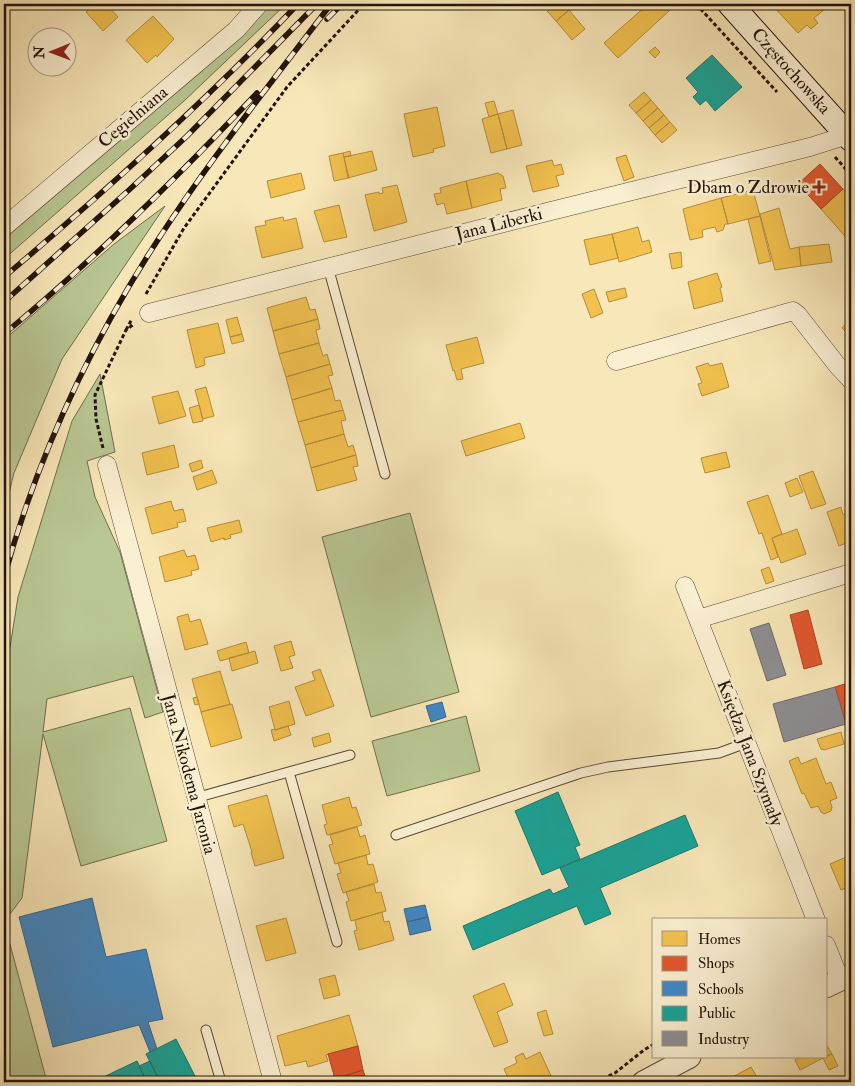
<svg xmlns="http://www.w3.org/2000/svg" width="855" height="1086" viewBox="0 0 855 1086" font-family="'IM FELL Double Pica',serif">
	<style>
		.green { fill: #b9c792; stroke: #6e6e4e }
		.homes { fill: #f2c14e; stroke: #b48d3a }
		.shops { fill: #e4572e; stroke: #aa4324 }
		.schools { fill: #3f88c5; stroke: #37658d }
		.public { fill: #17a398; stroke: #1b786e }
		.industry { fill: #8d8d92; stroke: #6d696a }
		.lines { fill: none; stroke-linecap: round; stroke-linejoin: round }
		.service-casing { stroke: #584936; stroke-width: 11 }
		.minor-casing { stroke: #584936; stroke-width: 19 }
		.tertiary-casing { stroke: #584936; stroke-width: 23 }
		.secondary-casing { stroke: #23140b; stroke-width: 26 }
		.path { stroke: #23140b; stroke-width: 3; stroke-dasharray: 4 2.5; stroke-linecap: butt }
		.service { stroke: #faefd1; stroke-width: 9 }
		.minor { stroke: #faefd1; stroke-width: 18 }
		.tertiary { stroke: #faefd1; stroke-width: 21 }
		.secondary { stroke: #faefd1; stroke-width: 24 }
		.rail-casing { stroke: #23140b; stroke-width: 5.5 }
		.rail { stroke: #faefd1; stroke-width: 4; stroke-dasharray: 11; stroke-linecap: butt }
		.poi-dot { fill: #8f2418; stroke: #faefd1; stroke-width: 2 }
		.labels { text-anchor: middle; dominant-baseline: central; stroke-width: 5; stroke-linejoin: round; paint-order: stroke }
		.street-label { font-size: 18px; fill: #23140b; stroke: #faefd1 }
		.poi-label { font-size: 18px; fill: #23140b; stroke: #faefd1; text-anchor: end }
	</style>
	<rect width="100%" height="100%" fill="#f8e7b8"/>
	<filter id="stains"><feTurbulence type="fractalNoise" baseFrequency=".004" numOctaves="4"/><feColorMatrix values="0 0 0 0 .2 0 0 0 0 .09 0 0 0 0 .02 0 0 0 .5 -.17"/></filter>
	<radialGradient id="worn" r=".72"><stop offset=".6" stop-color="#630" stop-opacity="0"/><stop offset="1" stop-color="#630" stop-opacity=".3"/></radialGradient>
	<path class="green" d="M269 4H286L184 101 4 259V239L203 70 246 29Z
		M165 206 62 359 14 473 4 514V340L114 244Z
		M100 374 115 452 87 461 95 497 120 552 163 712 145 718 133 676 47 699 43 732 130 708 167 841 81 866 43 734 22 898 4 922 47 1082H4V685L18 597 72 421Z
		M410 513 459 692 371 717 322 537Z
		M466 716 480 771 387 796 372 741Z"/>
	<path class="homes" d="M95 4H106L118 17 103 31 86 12Z
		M206 4H216L212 9Z
		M555 4H564L569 10 556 21 547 11Z
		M648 4H665L670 10 618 58 604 43Z
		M775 4H820L825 9 814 18 818 23 811 29 807 25 798 33 773 6Z
		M569 10 585 29 572 40 556 21Z
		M153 16 174 39 157 57 156 55 147 63 126 40Z
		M655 47 660 52 655 58 649 52Z
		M644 92 651 100 636 113 629 105Z
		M651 100 658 108 643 121 636 113Z
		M494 101 498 114 489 117 485 103Z
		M437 107 445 146 433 149 434 152 413 157 404 114Z
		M658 108 664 115 649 128 643 121Z
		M513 110 522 145 507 149 498 114Z
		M498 114 507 149 491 153 482 119Z
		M664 115 670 122 655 135 649 128Z
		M670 122 677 130 662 143 655 135Z
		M350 151 351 156 344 157 343 153Z
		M372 151 377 170 348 178 344 157Z
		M343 153 349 178 334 181 329 156Z
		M626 155 634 177 624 181 616 158Z
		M552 160 554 166 561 164 564 174 556 176 559 186 533 192 526 166Z
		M301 173 305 189 271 198 267 181Z
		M498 173 503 176 506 188 500 189 502 200 472 208 466 181Z
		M466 181 472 208 447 214 444 203 437 205 434 194 441 193 440 188Z
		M397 185 407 222 374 231 365 195 379 192V194L383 193 382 188Z
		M843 189 851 198V243L821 209Z
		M753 190 760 216 728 224 721 198Z
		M721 198 728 224H725L723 230 717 232 715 227 702 230 703 237 690 240 683 209Z
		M339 205 347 237 324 242 314 211Z
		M779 208 790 249 799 247 801 266 775 270 760 214Z
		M760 216 771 261 759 264 748 219Z
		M283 217 284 221 296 218 303 248 262 258 255 227 266 225 265 221Z
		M638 227 642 242 649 240 652 252 619 262 612 234Z
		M612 234 618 258 590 265 584 240Z
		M829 244 832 262 801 266 799 247Z
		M681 252 682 267 672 269 669 254Z
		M717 273 722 287 720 288 723 301 694 309 688 282Z
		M625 288 627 297 609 302 606 292Z
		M594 289 603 313 591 318 582 294Z
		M306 297 310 310 315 309 318 319 273 331 267 308Z
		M237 317 242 334 230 337 226 320Z
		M851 318V334L850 336 842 328Z
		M318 319 320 329 316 330 319 343 279 354 273 331Z
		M218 323 225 353 204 358 205 365 196 368 187 330Z
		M242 334 244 341 232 344 230 337Z
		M477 337 484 363 461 369 463 379 457 380 454 370 453 371 446 345Z
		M319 343 323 356 327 354 330 364 286 377 279 354Z
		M708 363 710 366 722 363 729 387 702 396 698 384 702 383 696 367Z
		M330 364 333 375 328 376 332 388 292 400 286 377Z
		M206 387 214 416 203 419 195 390Z
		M332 388 335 401 340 400 343 410 298 422 292 400Z
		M178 391 186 416 159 424 152 397Z
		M199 405 203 421 193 423 189 408Z
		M343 410 346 420 341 421 344 434 305 445 298 422Z
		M520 423 525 438 466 456 461 441Z
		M344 434 348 447 353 445 356 455 311 468 305 445Z
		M174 445 179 467 147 475 142 453Z
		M726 452 730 467 705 473 701 458Z
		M356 455 358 466 353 467 357 480 317 491 311 468Z
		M201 460 203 468 192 472 189 464Z
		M212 470 217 483 197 490 193 477Z
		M813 471 826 504 811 509 799 476Z
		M797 478 803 492 790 497 785 483Z
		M768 495 782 534 772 538 778 557 771 560 762 533 759 534 747 502Z
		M171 501 174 511 183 509 186 521 177 523 178 527 152 534 145 508Z
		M841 507 843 515 851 512V541L839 546 827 512Z
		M239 520 242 532 230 535 231 538 224 540V538L211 542 207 528Z
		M797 529 806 554 781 563 772 538Z
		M184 550 187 557 195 555 199 569 191 571 192 575 165 582 159 557Z
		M769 567 774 581 766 584 761 570Z
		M188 614 190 622 200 619 208 644 185 650 177 617Z
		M291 641 295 655 289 657 293 668 281 671 274 646Z
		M246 642 249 653 220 661 217 651Z
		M255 651 258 663 232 671 229 658Z
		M320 669 334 706 306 716 295 687 315 680 312 672Z
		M220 671 230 704 201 712 192 679Z
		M197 697 199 704 195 705 193 698Z
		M289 701 295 724 275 730 269 707Z
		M232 704 242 738 211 747 201 712Z
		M288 726 291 735 274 741 271 730 275 729V730Z
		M841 732 844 744 824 750 821 749 817 739Z
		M329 733 331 742 314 747 312 738Z
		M798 757 801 764 816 758 826 784 831 782 837 798 830 801 832 807 831 811 824 814 821 812 818 806 811 808 804 793 802 794 789 761Z
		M267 795 284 858 255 866 251 852H252L243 824 234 827 228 806Z
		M349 797 352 808 356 807 362 825 327 835 324 825 327 824 322 805Z
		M851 826V837H850L847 827Z
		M357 827 360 837 365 835 370 854 335 864 329 845 333 844 330 835Z
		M366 855 368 865 373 864 378 882 343 893 337 874 341 873 338 863Z
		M851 855V886L841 890 830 864Z
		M374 884 376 893 381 892 386 911 351 921 346 902 349 901 346 892Z
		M382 912 384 922 389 921 394 940 359 950 354 931 357 930 355 920Z
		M286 918 296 953 266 961 256 926Z
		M335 975 340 995 324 999 319 979Z
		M504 983 513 1005 497 1012 508 1042 494 1047 473 996Z
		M546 1010 553 1034 544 1036 537 1013Z
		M349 1015 358 1046 326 1055 328 1061 308 1067 306 1061 285 1066 277 1036Z
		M826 1044 832 1054 826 1056Z
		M540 1052 553 1080 548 1082H510L504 1069 517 1063 515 1057 523 1053 526 1059Z
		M832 1054 838 1066 829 1070 823 1058Z
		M825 1057 800 1070 795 1060 799 1057Z
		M751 1067 758 1079 761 1077 764 1082H731L729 1079Z"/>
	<path class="shops" d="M820 164 843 189 821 209 798 184Z
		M808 610 822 664 804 669 790 615Z
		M851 682V722L846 724 835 687Z
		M358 1046 363 1070 335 1079 328 1054Z
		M363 1070 367 1082H336L335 1079Z"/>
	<path class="schools" d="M442 702 446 717 431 722 426 706Z
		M92 898 106 957 146 949 163 1019 148 1022 157 1049 150 1052 139 1025 53 1047 19 917Z
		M425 905 428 917 407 922 404 909Z
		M428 917 431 930 410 935 407 922Z"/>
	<path class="public" d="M712 55 742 87 715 111 706 100 700 105 693 97 698 92 686 78Z
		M558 792 580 845 575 847 580 859 542 875 515 811Z
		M685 815 698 846 600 888 611 914 585 925 577 906 473 950 463 926 550 889 553 894 569 887 560 868Z
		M176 1039 196 1078 198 1082H160L146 1054Z
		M137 1061 147 1082H93Z
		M150 1061 160 1082H147L139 1066Z"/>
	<path class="industry" d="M769 623 786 675 767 681 750 629Z
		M835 687 846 724 784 742 773 704Z"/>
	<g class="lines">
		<g class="service-casing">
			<path id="service" d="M328 267 385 474
				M289 772 337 942
				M195 798 350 755
				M396 835 581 773 608 767 719 753 746 743
				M206 1030 221 1082"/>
		</g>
		<g class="minor-casing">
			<path id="minor" d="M4 227 236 30 259 4
				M149 313 551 211 810 147 851 134
				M616 361 793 311 798 315 837 365 851 380
				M107 465 273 1082
				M685 586 816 920
				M698 619 851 573
				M826 945 840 980"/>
		</g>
		<g class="tertiary-casing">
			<path id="tertiary" d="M826 987 851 975
				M643 1082 690 1057"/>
		</g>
		<g class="secondary-casing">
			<path id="secondary" d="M730 4 851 139"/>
		</g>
		<path class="path" d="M696 4 777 92
			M835 157 851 175
			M146 294 184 228 287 87 364 4
			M126 330 132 319
			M103 448 96 419 95 395 126 330 134 324
			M597 1082 615 1073 644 1050 654 1044"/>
		<use href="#service" class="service"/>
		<use href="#minor" class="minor"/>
		<use href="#tertiary" class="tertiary"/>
		<use href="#secondary" class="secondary"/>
		<g class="rail-casing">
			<path id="rail" d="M327 19 342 4
				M4 277C106 191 206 101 298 4
				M4 302 129 190 187 136 317 4
				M4 334C94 260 177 178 257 93
				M4 578C39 449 98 328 173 217 222 144 278 74 331 4"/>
		</g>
		<use href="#rail" class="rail"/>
	</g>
	<path class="poi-dot" d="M816.5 179.5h5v5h5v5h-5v5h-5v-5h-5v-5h5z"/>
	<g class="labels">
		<g class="street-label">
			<text transform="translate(791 71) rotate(48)">Częstochowska</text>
			<text transform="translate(133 117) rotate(-40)">Cegielniana</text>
			<text transform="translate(499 224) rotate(-14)">Jana Liberki</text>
			<text transform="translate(750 753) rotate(69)">Księdza Jana Szymały</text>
			<text transform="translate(189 774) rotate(75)">Jana Nikodema Jaronia</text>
		</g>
		<g class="poi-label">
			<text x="809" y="187">Dbam o Zdrowie</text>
		</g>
	</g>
	<rect width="855" height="1086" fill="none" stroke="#f8e7b8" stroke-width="20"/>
	<rect x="5" y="5" width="845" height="1076" fill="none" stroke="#23140b" stroke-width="2.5"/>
	<rect x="10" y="10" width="835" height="1066" fill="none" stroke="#23140b"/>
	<rect x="652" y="918" width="175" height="140" fill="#faefd1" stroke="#a49782"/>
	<rect x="662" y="931" width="25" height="15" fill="#f2c14e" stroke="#a49782"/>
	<text x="698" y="944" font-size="15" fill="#23140b">Homes</text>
	<rect x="662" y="956" width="25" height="15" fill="#e4572e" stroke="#a49782"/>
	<text x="698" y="968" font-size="15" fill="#23140b">Shops</text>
	<rect x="662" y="981" width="25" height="15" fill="#3f88c5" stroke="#a49782"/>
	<text x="698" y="994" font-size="15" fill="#23140b">Schools</text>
	<rect x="662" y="1006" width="25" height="15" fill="#17a398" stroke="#a49782"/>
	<text x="698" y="1018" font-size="15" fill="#23140b">Public</text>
	<rect x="662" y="1031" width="25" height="15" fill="#8d8d92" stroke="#a49782"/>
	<text x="698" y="1044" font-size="15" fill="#23140b">Industry</text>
	<g transform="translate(52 52) rotate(269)"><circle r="24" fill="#faefd1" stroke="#a49782"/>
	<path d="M0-4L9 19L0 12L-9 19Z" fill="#8f2418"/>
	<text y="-8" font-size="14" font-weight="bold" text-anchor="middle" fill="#23140b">N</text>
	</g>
	<rect width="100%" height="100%" filter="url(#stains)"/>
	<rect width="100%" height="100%" fill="url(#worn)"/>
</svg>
